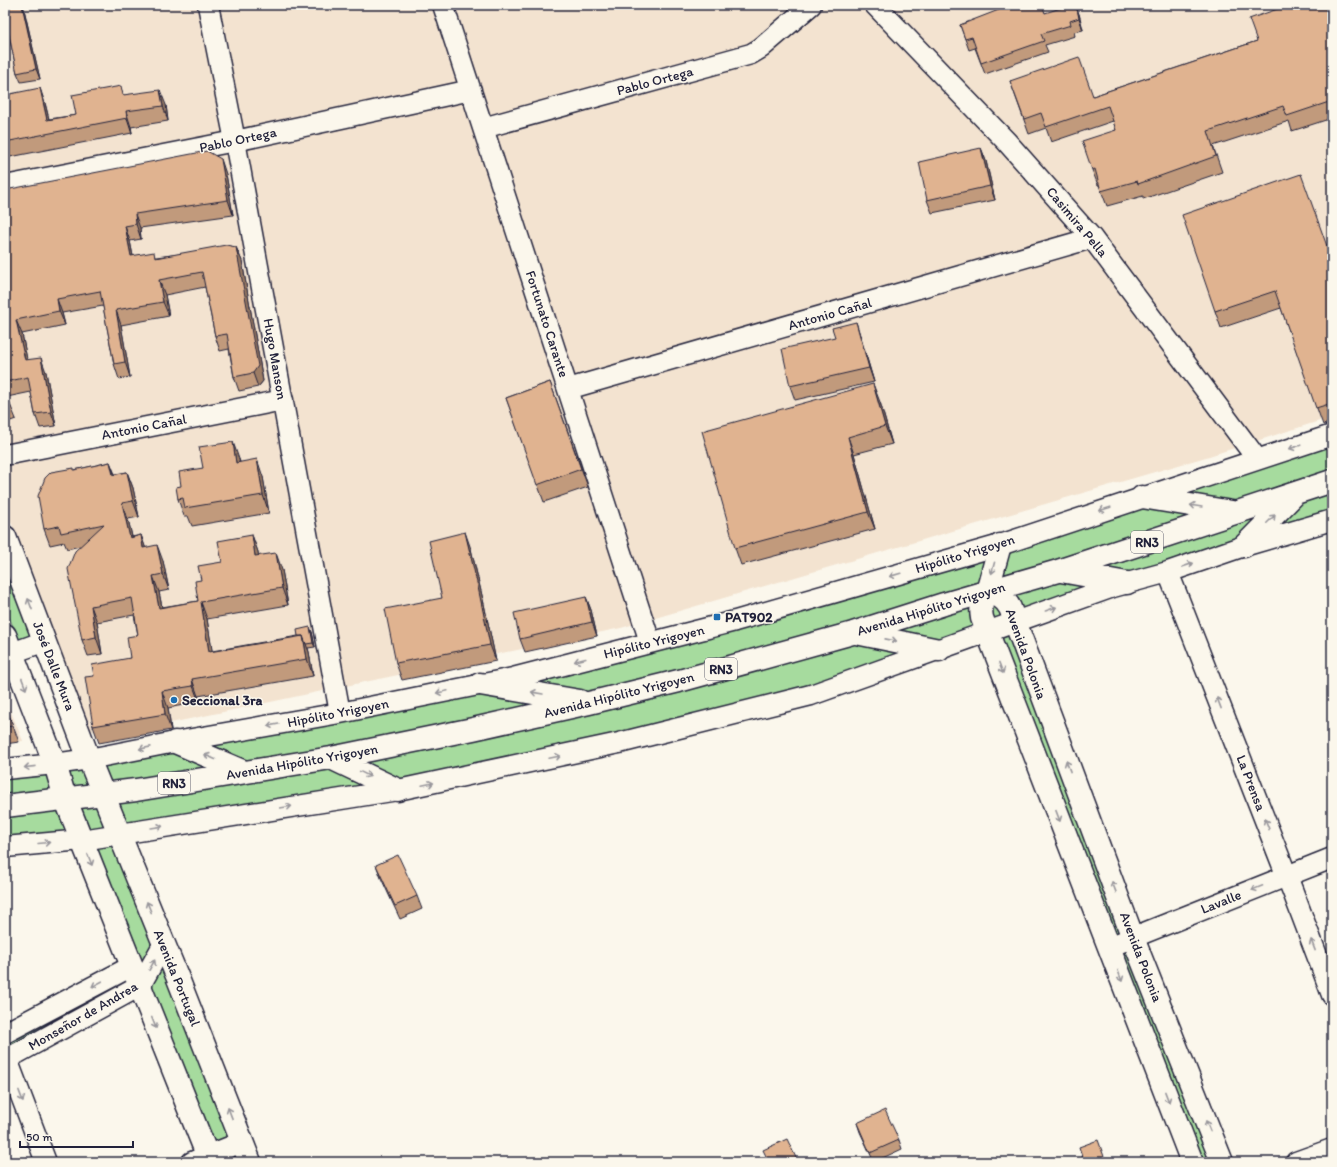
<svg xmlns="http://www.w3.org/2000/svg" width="1337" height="1167" viewBox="0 0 1337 1167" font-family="Itim,sans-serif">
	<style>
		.built { fill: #f3e3d0 }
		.green { fill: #a6db9e; stroke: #647e6c }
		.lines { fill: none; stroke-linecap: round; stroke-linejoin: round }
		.minor-casing { stroke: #22223b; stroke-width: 23 }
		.major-casing { stroke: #22223b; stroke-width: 25 }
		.highway-casing { stroke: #22223b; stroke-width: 25 }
		.minor { stroke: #fbf7ec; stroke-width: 20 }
		.major { stroke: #fbf7ec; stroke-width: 22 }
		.highway { stroke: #fbf7ec; stroke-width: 22 }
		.wall { fill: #c19a7c; stroke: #22223b }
		.shaded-wall { fill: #9d7d65; stroke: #22223b }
		.building { fill: #e0b390; stroke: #22223b }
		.oneway { stroke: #99979c }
		.poi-dot { fill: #1f6fb2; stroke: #fbf7ec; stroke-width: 1.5 }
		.labels { text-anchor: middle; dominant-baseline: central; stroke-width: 3; stroke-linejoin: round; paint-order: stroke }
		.shield { fill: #fbf7ec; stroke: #636270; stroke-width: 1 }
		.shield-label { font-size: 13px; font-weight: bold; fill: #22223b }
		.street-label { font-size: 14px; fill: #22223b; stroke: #fbf7ec }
		.poi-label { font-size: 14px; font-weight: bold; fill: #22223b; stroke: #fbf7ec; text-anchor: start }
	</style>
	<rect width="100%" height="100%" fill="#fbf7ec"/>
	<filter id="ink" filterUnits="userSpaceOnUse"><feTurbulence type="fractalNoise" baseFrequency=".025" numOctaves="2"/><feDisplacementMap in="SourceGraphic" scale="8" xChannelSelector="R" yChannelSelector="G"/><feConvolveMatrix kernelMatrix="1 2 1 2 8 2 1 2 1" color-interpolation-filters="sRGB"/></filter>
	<g filter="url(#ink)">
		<path class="built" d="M5 5H1332V417L1206 457 621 628 104 737 89 729 5 506Z
			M5 697 23 741 5 743Z"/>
		<path class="green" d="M1332 435V520L1014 622 1222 1162H1192L987 632 619 743 119 834 250 1162H210L140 987 5 1060V1033L132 966 82 840 5 847V769L650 642Z
			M5 560 32 633 27 642 19 640 5 608Z"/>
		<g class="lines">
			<g class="minor-casing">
				<path id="minor" d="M208 5 235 141 340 713
					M443 5 650 642
					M875 5 1006 141 1092 238 1257 459
					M483 128 751 54 761 48 811 5
					M5 186 235 141 471 90
					M568 389 1092 238
					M5 455 283 400
					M1168 572 1293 892 1332 995
					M12 653 45 641
					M5 769 55 764 89 759 175 742 340 713 513 678 735 621 1000 545 1332 435
					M5 847 82 840 398 790 619 743 811 695 1113 587 1168 572 1244 546 1332 520
					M1109 947 1332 858
					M5 1033 132 966
					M7 1059 46 1162
					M5 1060 140 986 164 943
					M192 1162 242 1142
					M1296 1162 1332 1149"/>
			</g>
			<g class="major-casing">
				<path id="major" d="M5 537 89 759 177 976 250 1162
					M5 635 55 764 65 798 210 1162
					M1192 1162 982 618C980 608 982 600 987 592 997 595 1005 598 1010 608L1133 938 1222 1162"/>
			</g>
			<g class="highway-casing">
				<path id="highway" d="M1142 497 1232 512
					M1244 546 1295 494
					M1061 571 1127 583
					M987 592 1000 545
					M856 633 939 650
					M480 684 580 701
					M175 742 245 772
					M331 758 398 790
					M5 806 136 790 331 758 473 729 589 703 679 681 853 633 944 604 1058 571 1332 481"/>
			</g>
			<use href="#minor" class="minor"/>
			<use href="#major" class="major"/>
			<use href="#highway" class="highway"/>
		</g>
		<path class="wall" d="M5 5H23L40 79 21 82 17 73 9 35 7 36 5 31Z
			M1328 5 1332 15V118L1292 131 1289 121 1213 146 1222 172 1143 199V196L1107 206 1099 185H1098L1092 170 1116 130 1113 121 1051 142 1046 128 1029 134 1010 81 1093 96 1257 41Z
			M1010 8 1045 13 1079 14 1083 30 1074 32 1075 36 1045 45 1048 52 985 74 975 48 969 50 960 25Z
			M5 95 45 103 49 119 76 115 124 95 166 105 168 121 131 127 132 133 5 158Z
			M981 148 986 161 995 200 932 213 927 200Z
			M226 174 233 215 140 228 141 239 130 241 133 256 156 257 236 247 242 261 263 381 258 387 239 391 234 377 229 349 220 351 215 336 205 287 165 295 169 316 121 325 130 377 119 379 114 364 103 306 62 313 65 325 22 334 27 360 46 372 56 426 40 428 35 414 31 392 7 397 16 419 5 423V190Z
			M1332 260V422L1323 425 1281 308 1221 328 1215 311Z
			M860 335 874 382 795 400 790 386Z
			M550 382 588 487 544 502 506 398Z
			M880 402 892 444 854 454 875 529 741 565 735 548Z
			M239 459 240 462 263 477 269 513 192 526 188 516H184L178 499 181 486 203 468Z
			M110 462 115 474 127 472 133 488 139 517 128 519 132 537 141 535 145 547 163 561 169 590 159 592 162 607 198 601 201 580 222 562 252 535 258 552V556L282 570 288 605 207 619 212 651 298 636 312 632 315 647 308 648 309 652 313 676 198 696 199 702 168 708 171 730 99 743 93 726 94 676 130 658 138 635 134 615 97 622 102 654 88 656 82 640 80 546 67 549 64 542 50 545 44 529 75 470Z
			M471 549 484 604 496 661 402 680 396 663 442 598Z
			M586 597 591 610 597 636 525 652 520 639Z
			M5 704 13 726 19 742 5 744Z
			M376 865 417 896 422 909 400 919 381 878Z
			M857 1123 899 1140 902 1149 874 1162 860 1132Z"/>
		<path class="shaded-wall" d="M22 5H23L40 79 36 69Z
			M1076 5 1079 14 1083 30 1079 18Z
			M40 88 45 103 52 132 47 120Z
			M160 90 166 105 168 121 163 106Z
			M126 111 131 127 132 133 127 118Z
			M981 148 986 161 995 200 990 186Z
			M221 159 226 174 233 215 228 200Z
			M135 214 140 228 141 239 136 224Z
			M125 226 130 241 136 271 131 256Z
			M236 247 242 261 263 381 258 387 253 373Z
			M159 280 165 295 169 316 163 302Z
			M57 299 62 313 65 325 59 311Z
			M116 310 121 325 130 377 125 362Z
			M16 320 22 334 30 374 25 360Z
			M856 322 860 335 874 382 869 368Z
			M41 358 46 372 56 426 51 412Z
			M873 384 880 402 892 444 885 426Z
			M848 437 854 454 875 529 868 512Z
			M233 442 239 459 243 480 236 463Z
			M257 459 263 477 269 513 263 495Z
			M110 462 116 479 113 475Z
			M127 472 133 488 139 517 133 501Z
			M122 503 128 519 136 554 130 538Z
			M465 532 471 549 484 604 496 661 490 645Z
			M141 535 147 552 143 548Z
			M252 535 258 552 261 573 255 556Z
			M157 545 163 561 169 590 163 574Z
			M276 553 282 570 288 605 282 588Z
			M153 576 159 592 165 624 159 608Z
			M586 597 591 610 597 636 592 622Z
			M201 602 207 619 215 668 209 652Z
			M91 606 97 622 102 654 96 637Z
			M310 627 312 632 315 647 313 643Z
			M303 636 309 652 313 676 307 659Z
			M192 679 198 696 199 702 193 686Z
			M162 691 168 708 171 730 165 714Z"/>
		<path class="building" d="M5 5H22L36 69 17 73 7 26H5Z
			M1019 5H1042L1045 13 1070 5H1076L1079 18 1070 21 1071 25 1041 34 1044 41 981 63 972 37 965 39 960 25 1009 6 1010 8Z
			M1289 5H1328L1332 16V101L1287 116 1283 106 1208 131 1216 156 1138 184 1137 181 1101 191 1095 169 1092 170 1082 141 1116 130 1108 106 1046 127 1041 113 1024 119 1010 81 1079 57 1093 96 1257 41 1249 19Z
			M121 86 123 95 160 90 163 106 126 111 127 118 5 142V95L40 88 47 120 76 115 72 95Z
			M981 148 990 186 927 200 919 162Z
			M207 151 221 159 228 200 135 214 136 224 125 226 131 256 154 252 155 258 226 245 236 247 258 366 253 373 234 377 227 334 215 336 202 272 159 280 163 302 116 310 125 362 114 364 100 291 57 299 59 311 16 320 25 360 41 358 51 412 35 414 28 377 5 382V190Z
			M1301 174 1332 260V403L1316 408 1275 291 1215 311 1182 215Z
			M856 322 869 368 790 386 782 349 835 337 832 328Z
			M550 382 581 469 537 485 506 398Z
			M873 384 885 426 848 437 868 512 735 548 702 431Z
			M5 391 10 405 5 407Z
			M233 442 236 463 257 459 263 495 185 508 183 498 178 499 176 487 181 486 179 472 203 468 199 447Z
			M110 462 113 475 127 472 133 501 122 503 130 538 141 535 143 548 157 545 163 574 153 576 159 608 198 601 195 581 201 580 198 566 222 562 218 541 252 535 255 556 276 553 282 588 201 602 209 652 303 636 307 659 192 679 193 686 162 691 165 714 93 726 85 677 94 676 92 665 130 658 127 637 138 635 132 598 91 606 96 637 82 640 68 569 75 551 104 524 61 533 59 526 44 529 38 496 45 478 51 472 74 468V470Z
			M465 532 478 587 490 645 396 663 385 609 442 598 429 541Z
			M586 597 592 622 520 639 514 613Z
			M310 627 313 643 306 644 303 636H298L297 630Z
			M5 704 13 726 5 727Z
			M398 855 417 896 395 906 376 865Z
			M885 1110 899 1140 870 1153 857 1123Z
			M787 1139 798 1162H769L763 1150Z
			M1098 1140 1106 1162H1084L1079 1147Z"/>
		<defs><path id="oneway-shaft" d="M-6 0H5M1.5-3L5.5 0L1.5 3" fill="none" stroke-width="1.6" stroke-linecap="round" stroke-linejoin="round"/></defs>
		<g class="oneway">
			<use href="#oneway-shaft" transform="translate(1295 447) rotate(162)"/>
			<use href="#oneway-shaft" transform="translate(1196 506) rotate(-171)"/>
			<use href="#oneway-shaft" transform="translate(1105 509) rotate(162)"/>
			<use href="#oneway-shaft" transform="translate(1271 519) rotate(-45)"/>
			<use href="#oneway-shaft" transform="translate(1188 565) rotate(-19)"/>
			<use href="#oneway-shaft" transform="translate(993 568) rotate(105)"/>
			<use href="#oneway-shaft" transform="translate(895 575) rotate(164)"/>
			<use href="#oneway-shaft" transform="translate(30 604) rotate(-111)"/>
			<use href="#oneway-shaft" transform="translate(1051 609) rotate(-19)"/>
			<use href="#oneway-shaft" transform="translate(891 640) rotate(11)"/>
			<use href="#oneway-shaft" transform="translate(580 660) rotate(165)"/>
			<use href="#oneway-shaft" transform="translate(1001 668) rotate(69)"/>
			<use href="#oneway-shaft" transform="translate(24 684) rotate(69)"/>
			<use href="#oneway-shaft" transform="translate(442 692) rotate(168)"/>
			<use href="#oneway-shaft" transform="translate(537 693) rotate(-170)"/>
			<use href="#oneway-shaft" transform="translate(1219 703) rotate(-111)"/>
			<use href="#oneway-shaft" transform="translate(273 725) rotate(170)"/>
			<use href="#oneway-shaft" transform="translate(145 748) rotate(169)"/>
			<use href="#oneway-shaft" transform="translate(210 757) rotate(-156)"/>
			<use href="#oneway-shaft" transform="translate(555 757) rotate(-12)"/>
			<use href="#oneway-shaft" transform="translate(1068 766) rotate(-111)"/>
			<use href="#oneway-shaft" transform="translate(30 767) rotate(174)"/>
			<use href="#oneway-shaft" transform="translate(365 774) rotate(26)"/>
			<use href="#oneway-shaft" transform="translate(428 784) rotate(-12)"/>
			<use href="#oneway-shaft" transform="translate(286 807) rotate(-9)"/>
			<use href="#oneway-shaft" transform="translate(1058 816) rotate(69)"/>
			<use href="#oneway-shaft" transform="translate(1267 824) rotate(-111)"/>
			<use href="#oneway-shaft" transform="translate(157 827) rotate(-9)"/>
			<use href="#oneway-shaft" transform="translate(44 843) rotate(-5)"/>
			<use href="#oneway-shaft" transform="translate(90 860) rotate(69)"/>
			<use href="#oneway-shaft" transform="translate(1114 887) rotate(-111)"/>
			<use href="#oneway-shaft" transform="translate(1257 888) rotate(158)"/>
			<use href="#oneway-shaft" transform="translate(149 907) rotate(-112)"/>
			<use href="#oneway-shaft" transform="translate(1313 945) rotate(-111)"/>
			<use href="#oneway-shaft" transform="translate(152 965) rotate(-61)"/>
			<use href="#oneway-shaft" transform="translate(1120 976) rotate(69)"/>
			<use href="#oneway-shaft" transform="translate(97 984) rotate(152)"/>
			<use href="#oneway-shaft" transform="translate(154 1023) rotate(68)"/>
			<use href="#oneway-shaft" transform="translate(21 1096) rotate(69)"/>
			<use href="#oneway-shaft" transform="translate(1167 1097) rotate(69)"/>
			<use href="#oneway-shaft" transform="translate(230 1113) rotate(-111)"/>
			<use href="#oneway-shaft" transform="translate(1208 1126) rotate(-112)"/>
		</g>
	</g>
	<g class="poi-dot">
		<rect x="713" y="613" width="8" height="8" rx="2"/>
		<circle cx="174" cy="700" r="4"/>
	</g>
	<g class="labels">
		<g class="shield">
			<rect x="1131" y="531" width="32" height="22" rx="3"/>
			<rect x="705" y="658" width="32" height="22" rx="3"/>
			<rect x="158" y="772" width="32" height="22" rx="3"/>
		</g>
		<g class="shield-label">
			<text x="1147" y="542">RN3</text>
			<text x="721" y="669">RN3</text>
			<text x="174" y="783">RN3</text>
		</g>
		<g class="street-label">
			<text transform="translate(655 81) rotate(-15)">Pablo Ortega</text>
			<text transform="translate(238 140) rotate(-12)">Pablo Ortega</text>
			<text transform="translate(1077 222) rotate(50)">Casimira Pella</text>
			<text transform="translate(830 314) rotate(-16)">Antonio Cañal</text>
			<text transform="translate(547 324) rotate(72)">Fortunato Carante</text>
			<text transform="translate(275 359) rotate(80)">Hugo Manson</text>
			<text transform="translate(144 427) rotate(-11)">Antonio Cañal</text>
			<text transform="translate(965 554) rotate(-17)">Hipólito Yrigoyen</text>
			<text transform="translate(931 609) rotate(-17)">Avenida Hipólito Yrigoyen</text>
			<text transform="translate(654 642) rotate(-14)">Hipólito Yrigoyen</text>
			<text transform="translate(1026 654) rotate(70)">Avenida Polonia</text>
			<text transform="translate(54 666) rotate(69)">José Dalle Mura</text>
			<text transform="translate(619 695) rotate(-14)">Avenida Hipólito Yrigoyen</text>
			<text transform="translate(338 713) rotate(-11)">Hipólito Yrigoyen</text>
			<text transform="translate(302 762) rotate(-10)">Avenida Hipólito Yrigoyen</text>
			<text transform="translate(1251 783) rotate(69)">La Prensa</text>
			<text transform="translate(1221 902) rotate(-22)">Lavalle</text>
			<text transform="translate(1141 957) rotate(69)">Avenida Polonia</text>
			<text transform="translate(177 978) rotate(68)">Avenida Portugal</text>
			<text transform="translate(83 1016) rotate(-30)">Monseñor de Andrea</text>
		</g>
		<g class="poi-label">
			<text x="725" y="617">PAT902</text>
			<text x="182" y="700">Seccional 3ra</text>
		</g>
	</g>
	<rect width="1337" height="1167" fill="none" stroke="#fbf7ec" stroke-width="20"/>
	<rect x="10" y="10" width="1317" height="1147" fill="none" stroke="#22223b" stroke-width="1.5" filter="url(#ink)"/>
	<path d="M20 1141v6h113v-6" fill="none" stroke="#22223b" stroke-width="2"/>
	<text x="26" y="1141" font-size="12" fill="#22223b" stroke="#fbf7ec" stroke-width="3" paint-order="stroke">50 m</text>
</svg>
